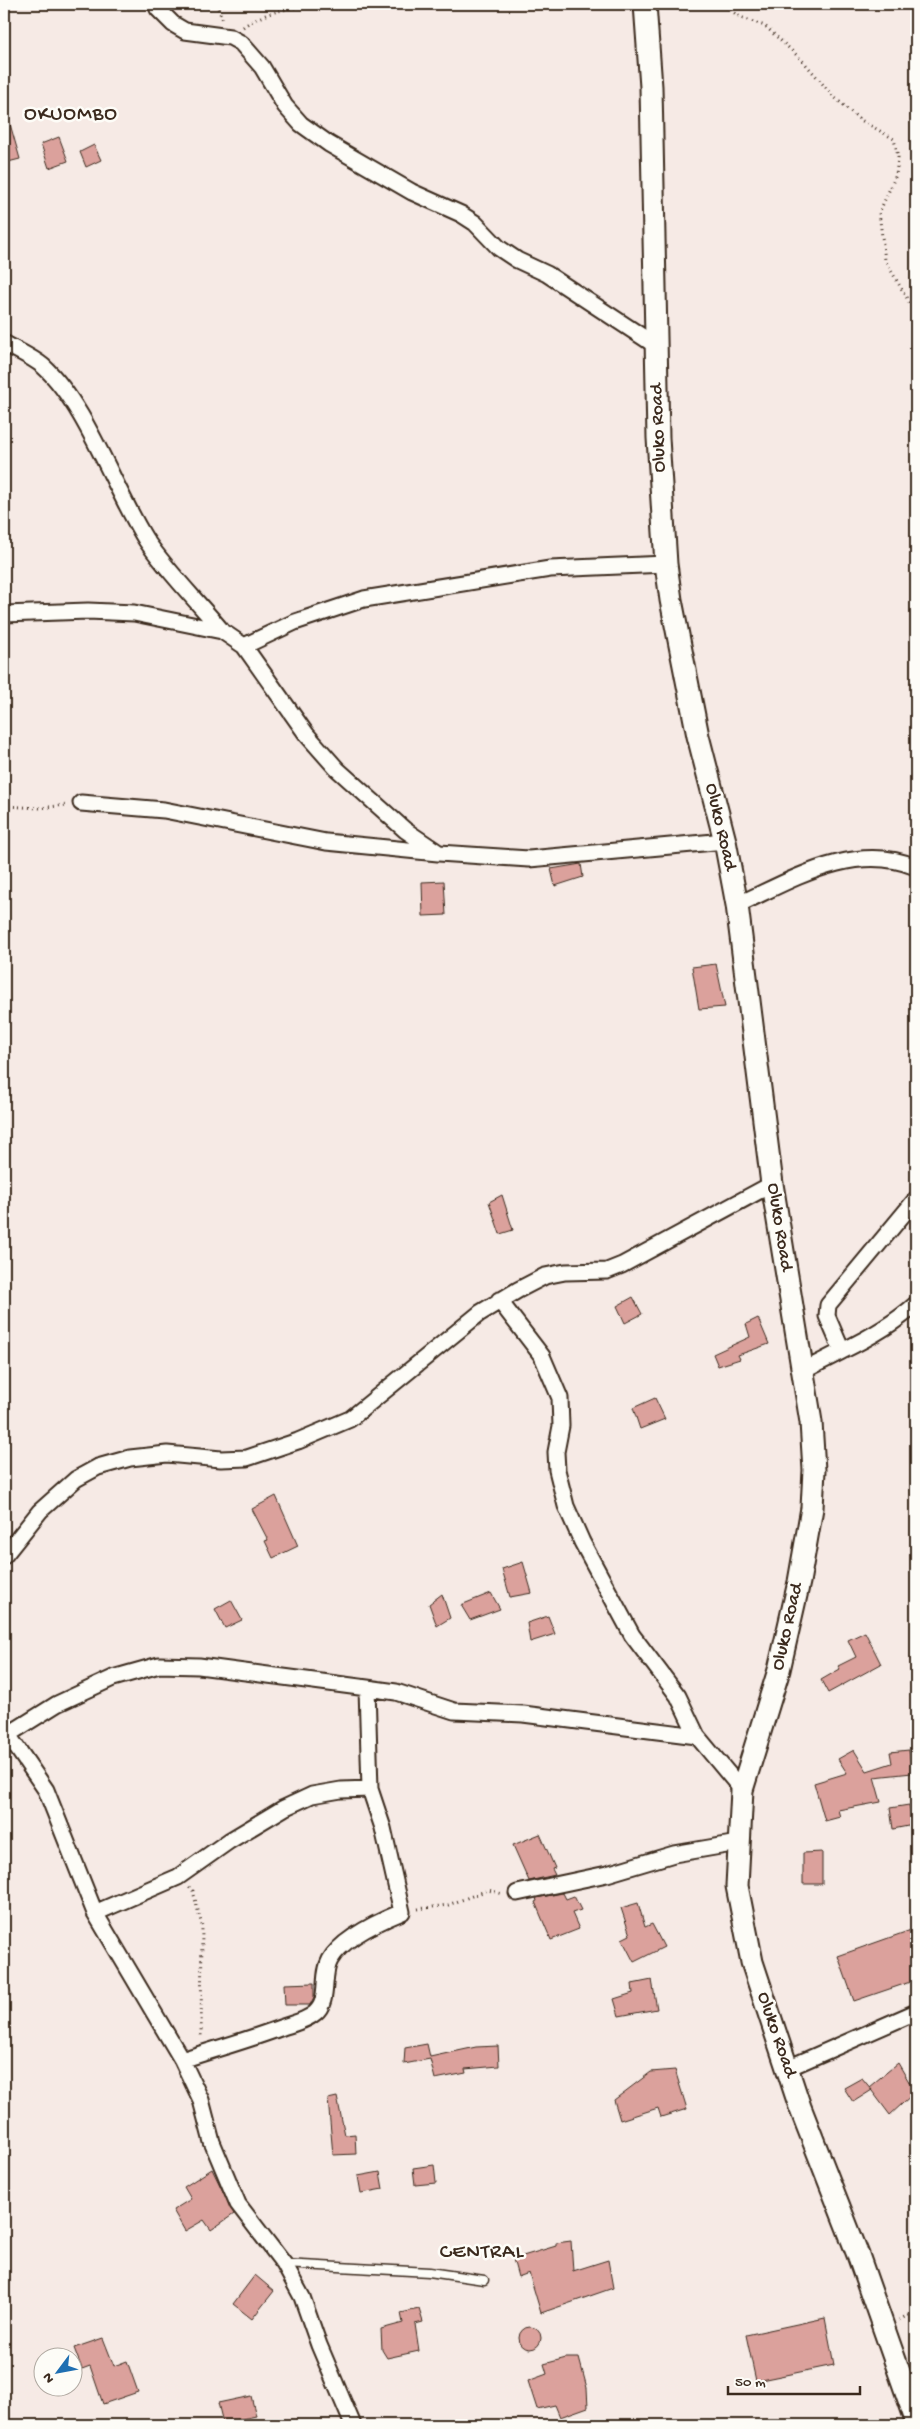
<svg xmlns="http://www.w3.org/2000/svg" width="920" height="2429" viewBox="0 0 920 2429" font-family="'Gochi Hand',sans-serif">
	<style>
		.building { fill: #dba19c; stroke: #3b2a1e }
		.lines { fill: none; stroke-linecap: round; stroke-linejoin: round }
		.service-casing { stroke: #3b2a1e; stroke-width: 11 }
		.minor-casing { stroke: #3b2a1e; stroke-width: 19 }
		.secondary-casing { stroke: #3b2a1e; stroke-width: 25 }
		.path { stroke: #3b2a1e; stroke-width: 3; stroke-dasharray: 1 4; stroke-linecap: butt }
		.service { stroke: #fdfcf7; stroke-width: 8 }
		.minor { stroke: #fdfcf7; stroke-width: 15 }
		.secondary { stroke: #fdfcf7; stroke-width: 21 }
		.labels { text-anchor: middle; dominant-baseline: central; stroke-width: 5; stroke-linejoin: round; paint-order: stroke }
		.street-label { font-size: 19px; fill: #3b2a1e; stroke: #fdfcf7 }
		.quarter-label { font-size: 21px; letter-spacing: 1px; fill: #3b2a1e; stroke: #fdfcf7 }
	</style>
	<rect width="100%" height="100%" fill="#f6eae5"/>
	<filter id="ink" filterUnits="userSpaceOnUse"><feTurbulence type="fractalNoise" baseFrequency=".02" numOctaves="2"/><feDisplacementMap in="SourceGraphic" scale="10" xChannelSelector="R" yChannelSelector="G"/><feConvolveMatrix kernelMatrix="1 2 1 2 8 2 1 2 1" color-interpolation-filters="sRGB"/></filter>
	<g filter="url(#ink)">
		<path class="building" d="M8 117 20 159 4 163V118Z
			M59 137 68 161 49 168 41 144Z
			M94 145 101 160 86 167 80 152Z
			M581 864 583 877 555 886 551 869Z
			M444 881 446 915 423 916 422 882Z
			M716 964 725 1007 699 1009 692 967Z
			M502 1195 513 1230 500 1234 489 1202Z
			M633 1297 642 1314 625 1323 617 1306Z
			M758 1318 769 1344 738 1355 740 1359 718 1366 713 1354 750 1337 746 1324Z
			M655 1398 665 1419 640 1429 633 1408Z
			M276 1496 298 1546 273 1558 265 1541 268 1540 252 1509Z
			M523 1562 532 1593 510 1597 502 1569Z
			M491 1593 500 1609 470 1620 461 1605Z
			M442 1594 450 1618 437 1626 429 1604Z
			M231 1600 242 1620 225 1628 215 1609Z
			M548 1616 555 1634 530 1642 527 1623Z
			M865 1632 881 1664 828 1693 821 1680 840 1669 838 1666 856 1657 848 1640Z
			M854 1750 867 1771 892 1763 890 1752 909 1750 912 1773 874 1777 881 1802 838 1810 840 1817 825 1821 814 1783 847 1773 838 1759Z
			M909 1805 913 1825 893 1829 890 1808Z
			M540 1834 555 1868 552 1869 555 1875 529 1881 513 1845Z
			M822 1852V1884H803V1853Z
			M563 1893 566 1899 574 1896 581 1910 572 1913 579 1929 551 1940 535 1902 537 1901 536 1898Z
			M638 1903 645 1927 652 1924 664 1947 634 1962 622 1939 630 1935 621 1908Z
			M911 1930 916 1946V1980L854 2001 838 1956Z
			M652 1980 657 2009 619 2016 614 1999 633 1993 632 1984Z
			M314 1983V1997L310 2005H285L284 1984Z
			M427 2044 430 2057 476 2047 498 2046 499 2066 465 2069 466 2073 435 2079 430 2059 404 2064 405 2048Z
			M898 2063 915 2092 890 2115 869 2087Z
			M675 2070 687 2109 661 2117 658 2108 620 2120 614 2100 651 2072Z
			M862 2078 872 2090 853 2102 844 2088Z
			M337 2097 345 2135 355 2134 356 2154 333 2155 328 2099Z
			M434 2165 436 2183 415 2185 413 2168Z
			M212 2169 234 2214 211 2230 204 2220 185 2231 173 2210 191 2199 184 2187Z
			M380 2172 383 2189 361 2193 358 2176Z
			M571 2241 573 2271 608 2260 613 2288 541 2313 529 2273 518 2277 513 2259 556 2246V2243Z
			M255 2275 274 2291 252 2319 233 2304Z
			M419 2309 423 2322 415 2324 419 2351 387 2358 382 2350 381 2329 403 2323 401 2313Z
			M825 2318 834 2365 756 2381 746 2335Z
			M519 2338a11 11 0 1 1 22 0a11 11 0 1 1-22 0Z
			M103 2338 114 2366 127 2361 138 2392 103 2404 90 2366 82 2369 74 2348Z
			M566 2358H579L587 2388 588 2407 560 2417 555 2405 537 2409 528 2381 547 2374 544 2364Z
			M251 2396 256 2416 223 2423 218 2403Z"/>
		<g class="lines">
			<g class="service-casing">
				<path id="service" d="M284 2264 429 2272 484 2280"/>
			</g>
			<g class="minor-casing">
				<path id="minor" d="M156 4 158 9 173 24 185 31 230 37 241 43 262 67 285 106 301 124 329 144 412 192 461 214 475 223 499 248 517 260 547 274 658 347
					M4 343C16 350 32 357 43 366 86 405 114 489 146 540 166 570 199 603 222 631
					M4 614 88 611 134 613 222 631 244 646 307 735 337 769 405 830 439 853 529 859 725 841
					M244 646 295 622 364 599 550 569 666 564
					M81 803 164 810 326 842 438 853
					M737 905C792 880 854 841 916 867
					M499 1300 542 1356 560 1398 561 1426 556 1452 557 1470 566 1506 582 1542 632 1635 678 1696 697 1736
					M842 1351C869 1338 894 1324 916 1304
					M803 1371 842 1351 827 1316 828 1305 916 1199
					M4 1556 40 1511 76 1479 98 1467 130 1458 167 1454 221 1459 247 1458 298 1441 350 1419 480 1313 518 1290 545 1276 565 1272 607 1271 622 1265 772 1184
					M4 1729 46 1790 95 1913 182 2060 201 2100 212 2142 238 2204 284 2264 302 2297 319 2345 353 2425
					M9 1734 57 1704 113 1678 159 1665 199 1666 367 1688
					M517 1893 607 1874 674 1854 738 1843
					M95 1913 178 1877 229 1841 284 1808 312 1795 341 1790 370 1789
					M182 2060C215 2049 248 2040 280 2028 291 2024 306 2021 315 2013 330 2001 321 1976 330 1960 342 1938 380 1921 402 1912L383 1828 370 1789 367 1688 396 1692 454 1711 523 1714 697 1736 742 1790
					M788 2068 916 2012"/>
			</g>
			<g class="secondary-casing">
				<path id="secondary" d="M645 4 651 87 658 438 666 564 671 600 698 736 725 841 737 905 772 1184 811 1422 814 1470 812 1508 799 1582 779 1670 742 1790 737 1886 752 1962 800 2107 858 2255 916 2420"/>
			</g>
			<path class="path" d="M216 4 223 20
				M722 4 740 17 765 26 804 62 833 96 859 119 894 139 898 157 896 175 879 213 885 260 916 314
				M243 27C266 10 299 6 328 4
				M4 806 40 808 66 805
				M189 1887 193 1891 202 1926 201 2038
				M418 1909 448 1905 488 1890 503 1894
				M899 2320 916 2311"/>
			<use href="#service" class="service"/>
			<use href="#minor" class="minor"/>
			<use href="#secondary" class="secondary"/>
		</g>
	</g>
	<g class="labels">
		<g class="street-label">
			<text transform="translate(659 428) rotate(-92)">Oluko Road</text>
			<text transform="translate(720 827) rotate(77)">Oluko Road</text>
			<text transform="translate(779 1227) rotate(81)">Oluko Road</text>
			<text transform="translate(788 1627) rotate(-77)">Oluko Road</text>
			<text transform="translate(776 2035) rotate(71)">Oluko Road</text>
		</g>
		<g class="quarter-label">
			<text x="71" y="115">OKUOMBO</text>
			<text x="482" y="2253">CENTRAL</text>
		</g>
	</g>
	<rect width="920" height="2429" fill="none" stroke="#fdfcf7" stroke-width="20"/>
	<rect x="10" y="10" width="900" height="2409" fill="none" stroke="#3b2a1e" stroke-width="2" filter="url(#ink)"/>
	<g transform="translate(58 2372) rotate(238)"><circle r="24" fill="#fdfcf7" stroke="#afa8a0"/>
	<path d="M0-4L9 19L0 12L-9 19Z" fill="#1f6fb2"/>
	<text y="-8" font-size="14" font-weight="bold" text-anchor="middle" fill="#3b2a1e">N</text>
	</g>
	<path d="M728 2386v8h132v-8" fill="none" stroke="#3b2a1e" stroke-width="2.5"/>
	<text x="735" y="2386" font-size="15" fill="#3b2a1e" stroke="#fdfcf7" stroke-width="4" paint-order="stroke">50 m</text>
</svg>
